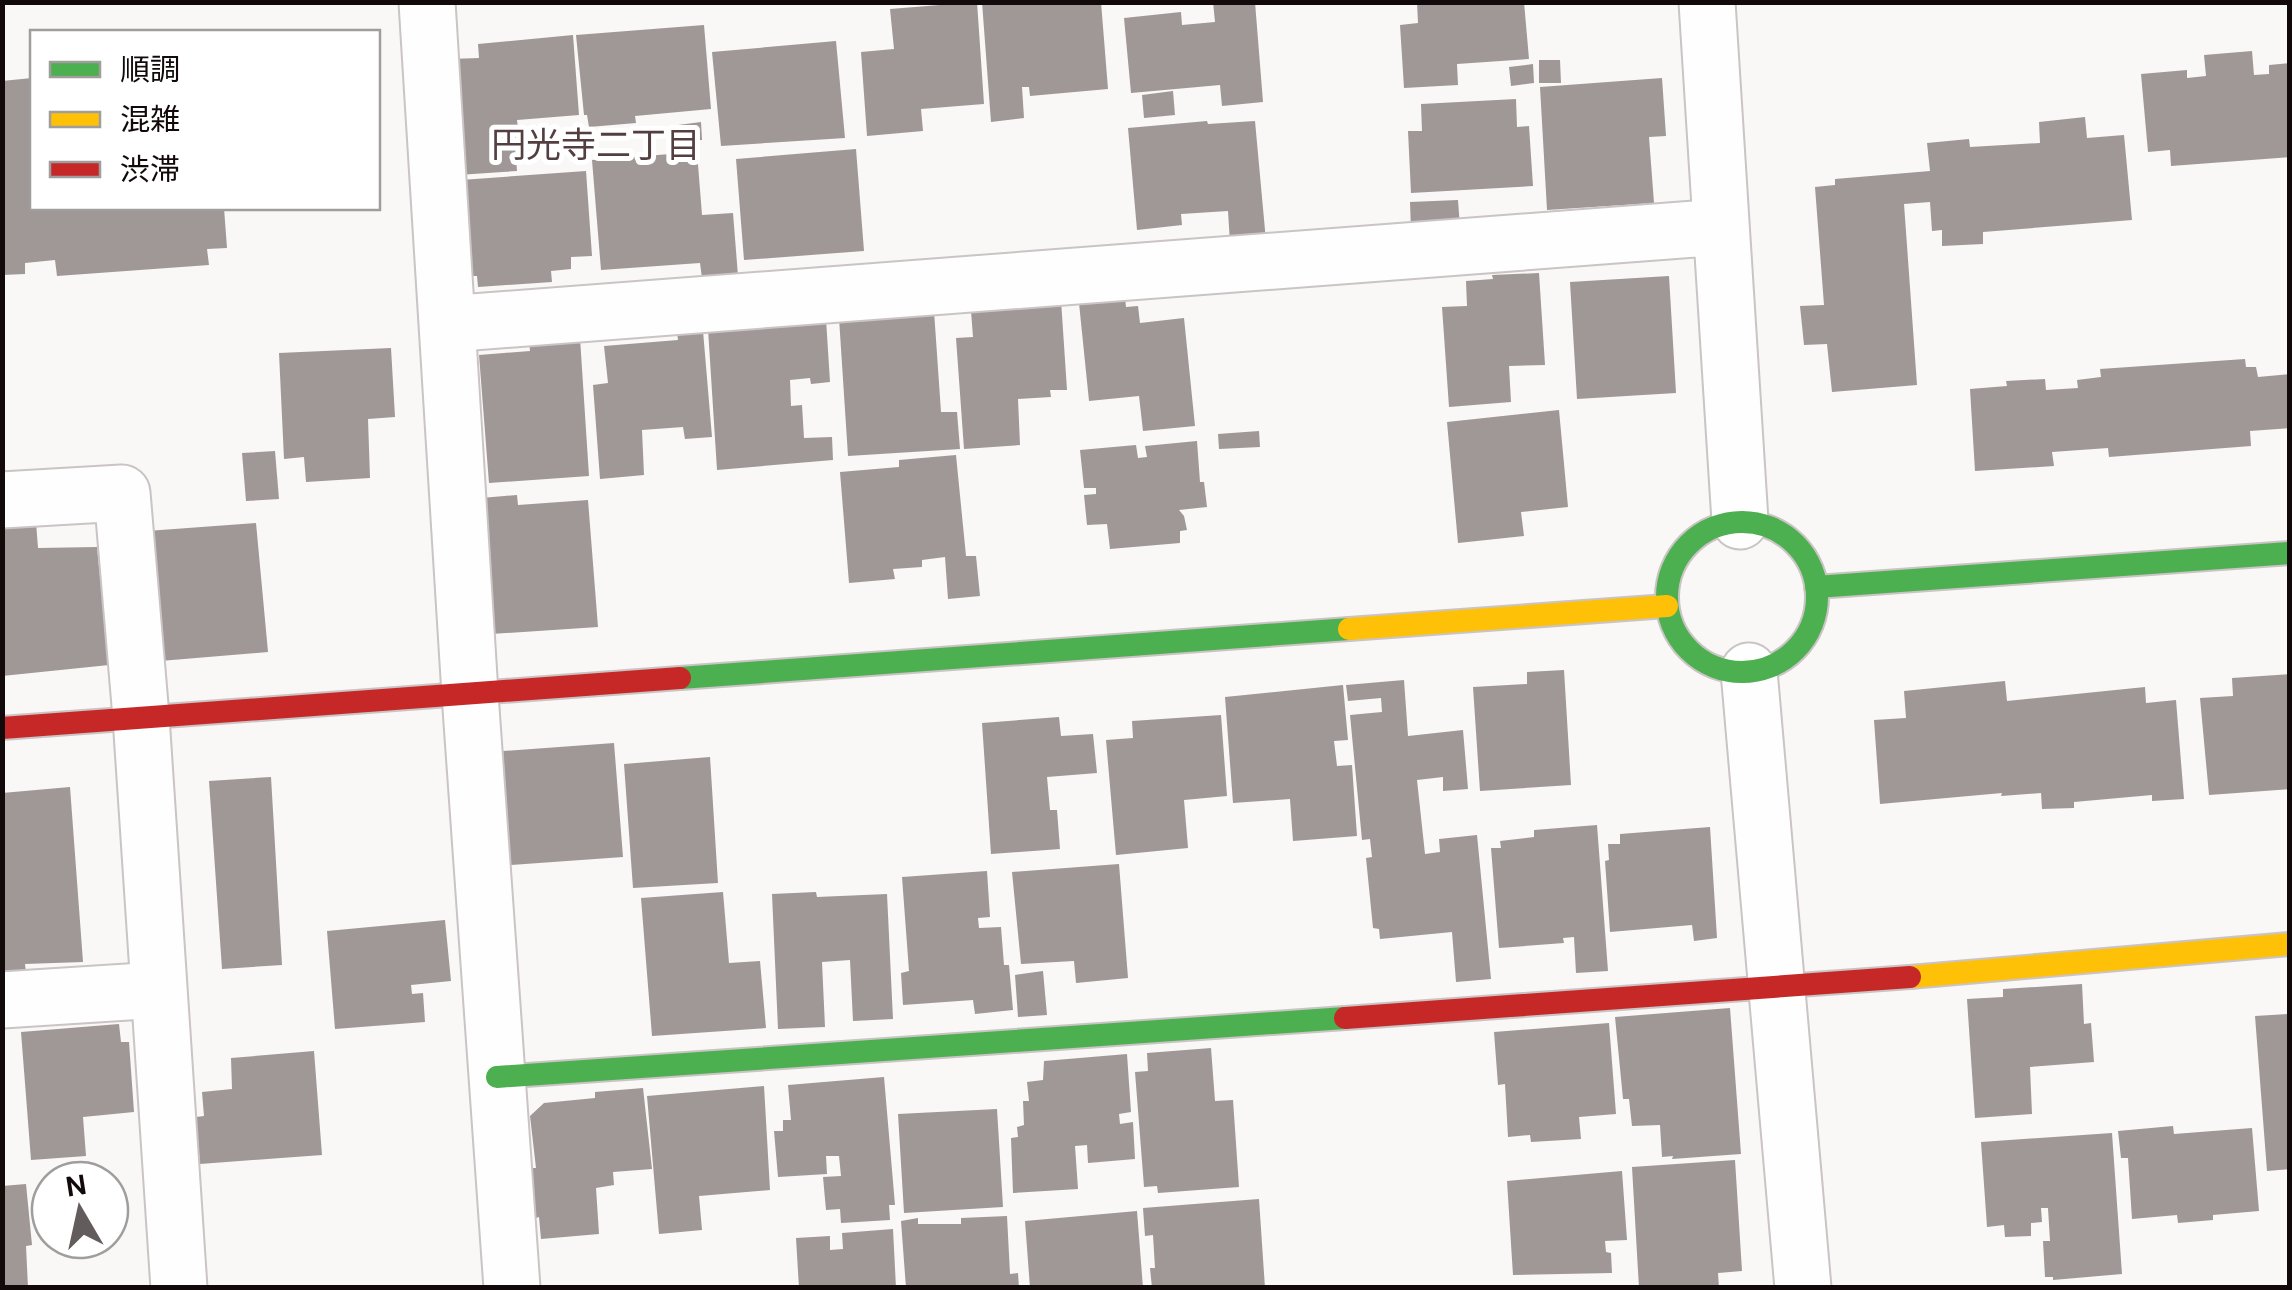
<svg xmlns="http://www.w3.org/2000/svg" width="2292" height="1290" viewBox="0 0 2292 1290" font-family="'DM Sans','Noto Sans JP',sans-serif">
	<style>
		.building { fill: #a09797 }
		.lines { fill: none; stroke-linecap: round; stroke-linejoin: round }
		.street-casing { stroke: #cac4c4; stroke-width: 59 }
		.fast-casing { stroke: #cac4c4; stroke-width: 26 }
		.slow-casing { stroke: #cac4c4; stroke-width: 26 }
		.jam-casing { stroke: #cac4c4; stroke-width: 26 }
		.street { stroke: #fefefe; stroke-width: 55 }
		.fast { stroke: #4caf50; stroke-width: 22 }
		.slow { stroke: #ffc107; stroke-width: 22 }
		.jam { stroke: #c62828; stroke-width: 22 }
		.labels { text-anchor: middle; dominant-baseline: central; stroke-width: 10; stroke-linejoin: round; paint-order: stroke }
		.neighbourhood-label { font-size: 35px; fill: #533e40; stroke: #fff }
	</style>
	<rect width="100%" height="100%" fill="#faf7f7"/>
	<path class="building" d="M977 2 984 104 921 109 923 131 867 136 861 52 894 49 890 9Z
		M982 2H1101L1108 89 1030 96 1029 87H1022L1024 118 991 122Z
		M1213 2H1255L1263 102 1222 106 1220 85 1131 93 1124 18 1181 12 1182 25 1215 22Z
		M1417 2H1524L1529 59 1457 64 1458 85 1404 88 1400 25 1418 23Z
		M704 25 711 109 635 116 636 123 589 127 587 115H584L576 35Z
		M573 35 579 115 517 120 520 144 515 145 517 171 458 175 449 59 479 58 478 44Z
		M836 41 845 138 721 146 712 52Z
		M2252 51 2254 75 2269 74V65L2290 63V157L2171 166 2170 150 2148 152 2141 74 2187 70V78L2206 76 2204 55Z
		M1539 60H1560L1561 83H1539Z
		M1533 64 1534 83 1511 86 1509 67Z
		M32 78V208H224L227 248 207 249 209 265 57 276 55 260 25 263V274L2 275V81Z
		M1662 78 1666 136 1649 137 1654 203 1547 210 1540 87Z
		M1173 91 1175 115 1144 118 1142 95Z
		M1516 99 1517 127 1529 126 1533 186 1411 193 1408 131H1422L1421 104Z
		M2085 117 2087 138 2124 135 2132 220 1983 232V244L1942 246V230L1932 231 1930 202 1904 204 1917 385 1832 392 1827 344 1804 345 1800 306 1824 305 1815 187 1835 185V179L1930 171 1927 143 1969 139 1970 147 2040 143 2039 122Z
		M1207 121 1208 124 1255 121 1266 241 1230 243 1228 211 1181 214 1182 225 1137 230 1128 128Z
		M701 122 702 140 680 141 678 125Z
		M856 149 864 251 744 260 736 159Z
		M697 152 702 215 733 213 738 276 702 278 700 263 601 270 592 160Z
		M586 171 592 256 571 257V269L551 271 552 282 478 287 477 276H468L461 180Z
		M1458 200 1460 227 1411 230 1410 202Z
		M1539 273 1545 365 1509 366 1511 402 1449 407 1442 307 1467 306 1466 281 1493 279 1492 275Z
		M1669 276 1676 393 1577 399 1570 282Z
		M1125 298 1126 307 1138 306 1140 323 1184 318 1195 426 1143 431 1139 396 1089 401 1079 303Z
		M1061 300 1067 390H1050L1051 397 1018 399 1020 445 964 449 956 338 973 337 971 311Z
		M934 311 941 412H957L960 449 848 456 839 318Z
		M826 319 830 382 811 384 810 378 790 380 791 406 802 405 804 438 832 437 833 460 717 470 708 329Z
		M703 331 712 437 685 439 683 427 642 430 644 475 600 479 593 385 608 383 604 346 678 340 677 332Z
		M580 338 589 476 489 483 479 355 530 351 529 341Z
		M391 348 395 417 368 419 370 478 306 482 304 457 284 459 279 353Z
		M2245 359 2246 367H2256L2258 377 2290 374V428L2250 431 2251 446 2109 457 2108 448 2052 452 2054 466 1975 471 1970 389 2007 386 2006 381 2045 379 2046 390 2078 388 2077 380 2101 377 2100 369Z
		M1559 410 1568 507 1521 512 1524 536 1458 543 1447 422Z
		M1259 431 1260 447 1219 449 1218 434Z
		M1197 441 1200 482H1204L1207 507 1179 510 1184 516 1187 530 1180 531V543L1110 549 1107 524 1087 525 1084 495 1096 494V488H1084L1080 450 1136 445 1138 458 1147 457 1145 446Z
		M275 451 279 499 246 501 242 453Z
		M956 455 966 556H976L980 596 948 599 945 557 922 560V567L893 569 895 579 849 583 840 472 899 467V460Z
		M517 495 518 505 588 500 598 627 491 634 481 498Z
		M36 522 38 548 97 547 109 665 2 676V524Z
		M256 523 268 652 160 661 147 531Z
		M1564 670 1571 785 1480 791 1473 687 1527 684V672Z
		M2290 674V789L2209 795 2200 698 2233 696 2232 678Z
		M1404 680 1408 736 1463 730 1468 789 1443 791V777L1417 780 1425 854 1440 852 1439 839 1477 835 1491 979 1456 982 1452 932 1380 939 1379 929 1373 928 1366 858 1372 857 1370 839 1362 840 1350 715 1382 712 1381 698 1348 701 1346 685Z
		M2005 681 2007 701 2145 687 2146 703 2176 700 2184 799 2152 801V795L2074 802V808L2042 809 2041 793 2001 796 2002 793 1880 804 1874 720 1906 718 1904 691Z
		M1343 685 1348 740 1334 741 1337 766 1352 765 1357 836 1293 841 1290 799 1233 803 1225 697Z
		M1221 715 1227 796 1184 800 1188 848 1116 855 1106 740 1133 738 1132 721Z
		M1059 717 1061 736 1093 734 1097 773 1047 777 1050 810H1057L1060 849 991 854 982 723Z
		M614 743 623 857 511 865 503 751Z
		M710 757 718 883 633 888 624 764Z
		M271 777 282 965 222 969 209 781Z
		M70 787 83 962 25 964 27 982H2V793Z
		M1597 825 1608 971 1576 973 1574 937 1563 938 1564 943 1499 948 1491 848H1501L1500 841 1534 837V830Z
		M1710 827 1717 938 1694 941 1692 925 1610 932 1605 861 1609 860 1608 844H1620V834Z
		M1119 864 1128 978 1076 983 1074 961 1021 964 1012 872Z
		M987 871 990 917 978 918 979 928 1001 927 1004 965H1009L1013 1010 975 1014 973 1000 903 1005 901 973 909 971 902 877Z
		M723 892 729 963 760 961 766 1028 652 1036 641 898Z
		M816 892 817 897 887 894 893 1019 853 1021 850 960 822 962 825 1027 778 1029 772 894Z
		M445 920 451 981 411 985 412 994 423 993 425 1022 335 1029 327 931Z
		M1043 971 1047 1015 1018 1017 1015 975Z
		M2082 984 2084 1024 2091 1023 2094 1062 2030 1067 2032 1114 1975 1118 1967 999 2003 997V989Z
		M1730 1008 1741 1154 1672 1159 1673 1156 1662 1157 1660 1125 1632 1126 1629 1099H1623L1615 1017Z
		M2290 1014V1169L2267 1171 2255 1016Z
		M1609 1023 1616 1114 1579 1117 1581 1139 1531 1142 1530 1135 1508 1137 1505 1084 1498 1085 1494 1032Z
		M119 1024 121 1042H129L134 1112 83 1117 86 1156 31 1160 21 1032Z
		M1211 1048 1215 1101 1233 1100 1239 1187 1158 1193 1157 1186 1144 1187 1135 1072 1148 1071 1147 1053Z
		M314 1051 322 1155 200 1164 196 1117 204 1116 202 1092 232 1089 231 1058Z
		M1127 1054 1131 1112 1119 1114 1120 1124 1133 1122 1135 1159 1088 1163 1087 1145 1075 1146 1078 1189 1013 1193 1011 1138 1018 1137 1017 1127 1024 1125 1023 1101H1029L1027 1082 1043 1080 1044 1061Z
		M884 1077 895 1205H889L890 1220 841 1223 840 1209 826 1210 823 1177 841 1176 839 1156H826L827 1174 778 1177 774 1131H783V1120H791L788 1085Z
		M764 1086 770 1190 699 1196 702 1230 659 1234 647 1096Z
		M643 1088 652 1169 613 1172 614 1185 596 1188 599 1234 541 1239 539 1217 536 1218 532 1168H536L530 1116 544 1103 595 1098V1092Z
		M997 1109 1003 1207 904 1213 898 1114Z
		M2173 1126 2174 1134 2252 1128 2259 1211 2213 1215V1220L2178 1223 2177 1215 2132 1219 2128 1158H2121L2118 1131Z
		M2112 1133 2122 1274 2053 1280V1277H2045L2043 1241H2050L2048 1208H2041L2042 1222 2031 1223V1236L2005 1237 2004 1225 1987 1227 1981 1142Z
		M1735 1160 1742 1271 1718 1273 1719 1288H1639L1632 1167Z
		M1622 1171 1627 1240 1605 1241 1606 1252 1611 1253 1612 1273 1513 1275 1507 1181Z
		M26 1184 32 1245 26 1246 28 1288H2V1186Z
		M1259 1199 1265 1288H1152L1150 1268H1155L1153 1235 1145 1236 1143 1208Z
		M1137 1211 1143 1288H1030L1025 1221Z
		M1007 1216 1010 1274 1018 1273 1019 1288H906L901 1221 918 1218V1224H961V1218Z
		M893 1229 896 1288H799L796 1238 830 1236V1250L843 1249 842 1233Z"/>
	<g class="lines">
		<g class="street-casing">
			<path id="street" d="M427 2 470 694 512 1288
				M1707 2 1740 521
				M447 324 1721 227
				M2 500 122 493 141 717 179 1288
				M1749 671 1803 1288
				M2 1000 159 990"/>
		</g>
		<g class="fast-casing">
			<path id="fast" d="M1667 597a75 75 0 1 1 150 0a75 75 0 1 1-150 0Z
				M1816 587 2290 553
				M680 678 1349 629
				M497 1077 1345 1018"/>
		</g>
		<g class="slow-casing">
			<path id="slow" d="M1349 629 1667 606
				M1910 977 2290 944"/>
		</g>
		<g class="jam-casing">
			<path id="jam" d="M2 728 680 678
				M1345 1018 1910 977"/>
		</g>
		<use href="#street" class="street"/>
		<use href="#fast" class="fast"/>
		<use href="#slow" class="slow"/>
		<use href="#jam" class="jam"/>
	</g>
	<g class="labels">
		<g class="neighbourhood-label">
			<text x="596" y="145">円光寺二丁目</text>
		</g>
	</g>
	<rect width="2292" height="1290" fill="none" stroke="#12090a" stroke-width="10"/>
	<rect x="30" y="30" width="350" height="180" fill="#ffffff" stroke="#a09d9d" stroke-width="2.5"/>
	<rect x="50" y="62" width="50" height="15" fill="#4caf50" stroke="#a09d9d" stroke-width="2.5"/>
	<text x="120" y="80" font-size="30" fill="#12090a">順調</text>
	<rect x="50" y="112" width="50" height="15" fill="#ffc107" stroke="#a09d9d" stroke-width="2.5"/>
	<text x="120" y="130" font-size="30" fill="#12090a">混雑</text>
	<rect x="50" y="162" width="50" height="15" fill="#c62828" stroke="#a09d9d" stroke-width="2.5"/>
	<text x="120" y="180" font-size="30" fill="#12090a">渋滞</text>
	<g transform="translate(80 1210) rotate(351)"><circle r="48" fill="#ffffff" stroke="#a09d9d" stroke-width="2.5"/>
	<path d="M0-8L18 38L0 25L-18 38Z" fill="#635c5d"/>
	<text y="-15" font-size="28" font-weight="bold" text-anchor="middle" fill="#12090a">N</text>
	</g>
</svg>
